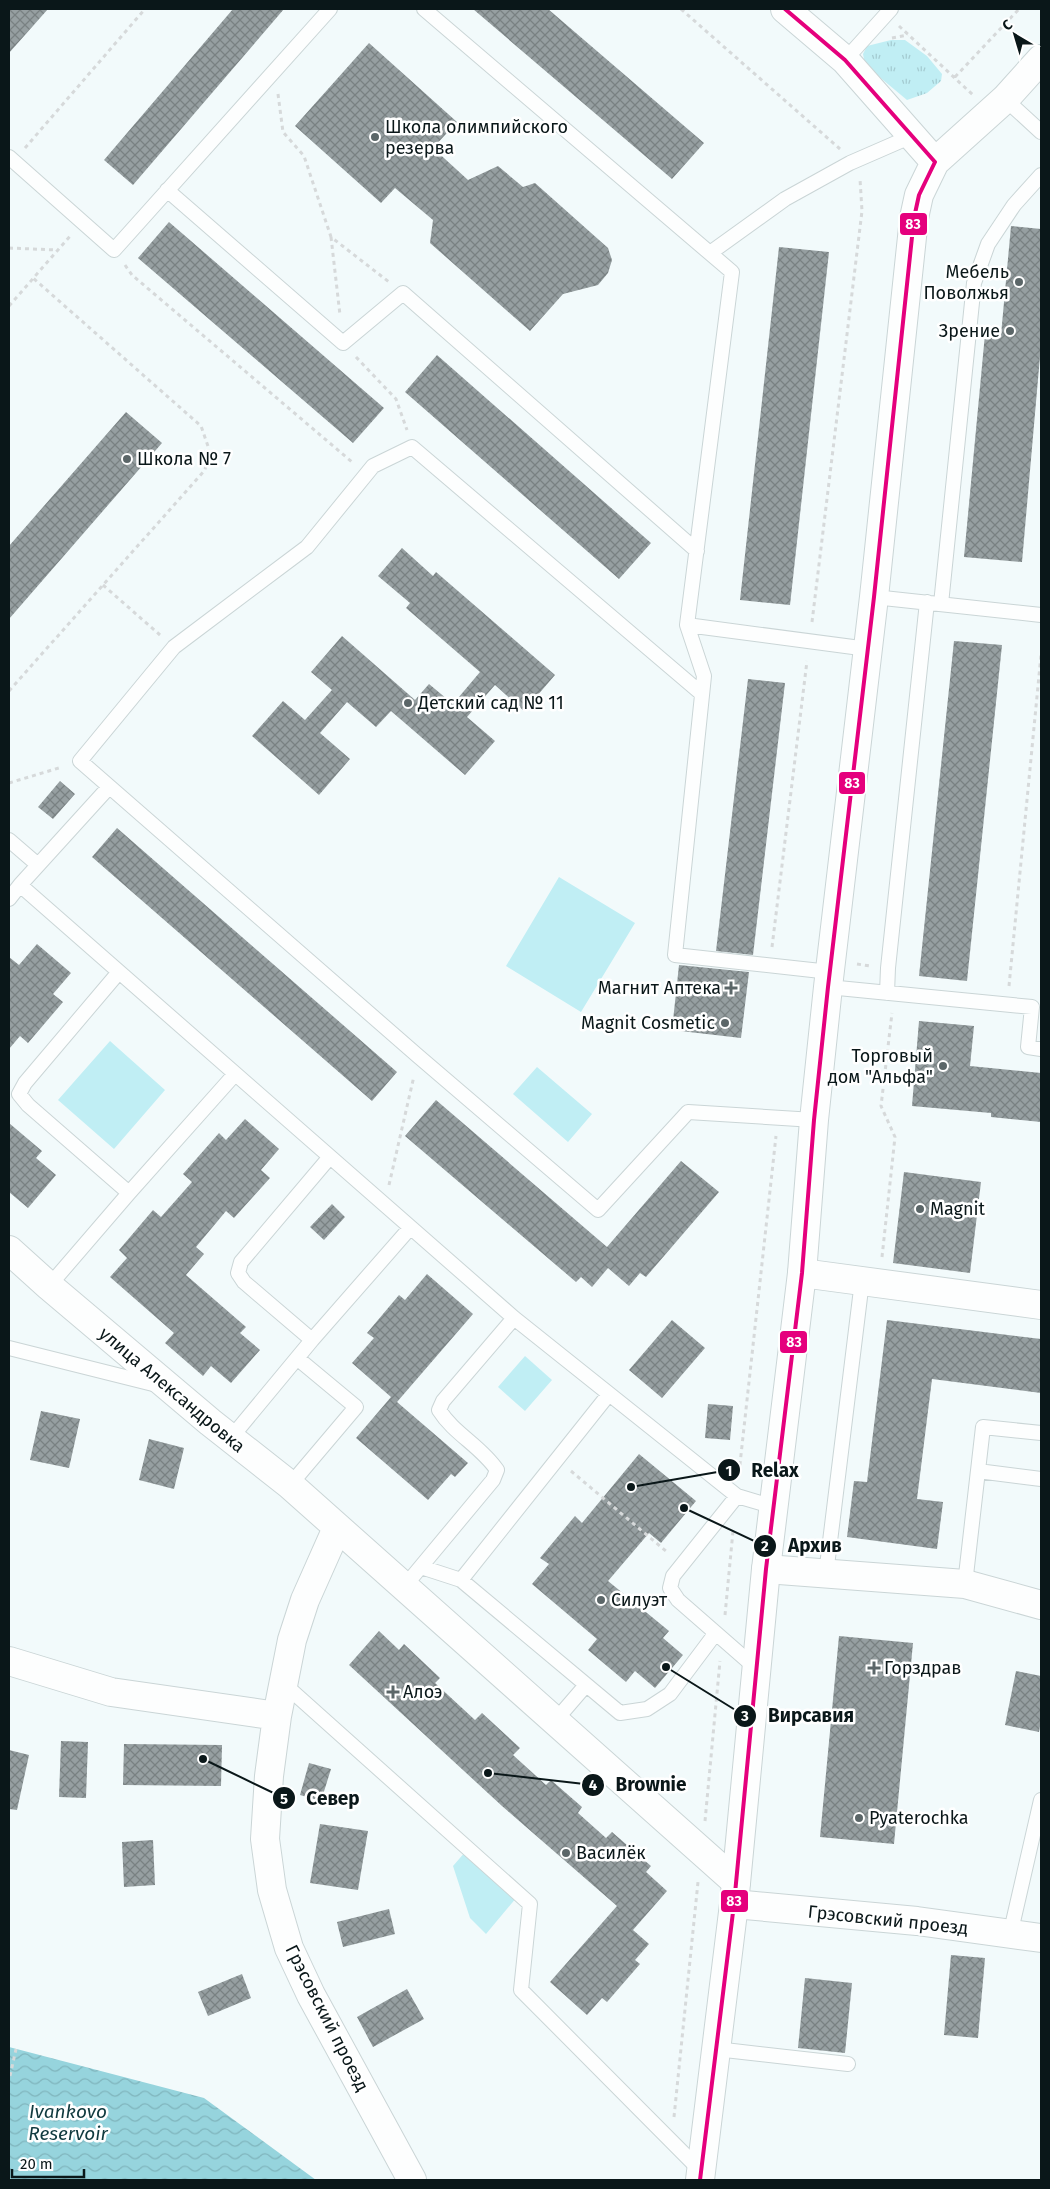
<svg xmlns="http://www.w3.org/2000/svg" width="1050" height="2189" viewBox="0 0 1050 2189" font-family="'Fira Sans',sans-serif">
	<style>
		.grass { fill: url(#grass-tufts) }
		.park { fill: #c0eef4 }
		.water { fill: url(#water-waves) }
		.building { fill: url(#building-cross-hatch) }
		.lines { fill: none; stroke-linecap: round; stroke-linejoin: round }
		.service-casing { stroke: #cad5d6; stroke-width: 16 }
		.minor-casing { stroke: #cad5d6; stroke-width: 30 }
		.tertiary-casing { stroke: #cad5d6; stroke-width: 30 }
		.path { stroke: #d6d9da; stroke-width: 3; stroke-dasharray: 4 4; stroke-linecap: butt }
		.service { stroke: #fdfefe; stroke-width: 14 }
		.minor { stroke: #fdfefe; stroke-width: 28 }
		.tertiary { stroke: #fdfefe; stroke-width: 28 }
		.bus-1-casing { stroke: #fff; stroke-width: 8 }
		.bus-1 { stroke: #e5007d; stroke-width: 4 }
		.poi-dot { fill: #5b6668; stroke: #fff; stroke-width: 2 }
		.labels { text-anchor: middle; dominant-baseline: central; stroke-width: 5; stroke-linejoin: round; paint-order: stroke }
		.poi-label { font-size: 18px; fill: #0a1719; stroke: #fff; text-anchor: start }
		.street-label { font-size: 18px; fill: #0a1719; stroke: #fff }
		.water-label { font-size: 19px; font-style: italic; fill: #103a3f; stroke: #fff }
		.leader { fill: none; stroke: #0a1719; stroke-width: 2 }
		.callout-dot { fill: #0a1719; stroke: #fff; stroke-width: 2 }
		.mark-label { font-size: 15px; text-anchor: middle; font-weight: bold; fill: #fff }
		.callout-label { font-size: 19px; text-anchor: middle; font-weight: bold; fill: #0a1719; stroke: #fff; stroke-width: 5; stroke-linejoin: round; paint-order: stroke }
		.line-badge { stroke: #fff; stroke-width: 2 }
		.badge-label { font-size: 14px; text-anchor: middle; font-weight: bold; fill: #fff }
	</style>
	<defs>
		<pattern id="grass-tufts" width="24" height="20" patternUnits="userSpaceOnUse" patternTransform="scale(1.25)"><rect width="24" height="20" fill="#c0eef4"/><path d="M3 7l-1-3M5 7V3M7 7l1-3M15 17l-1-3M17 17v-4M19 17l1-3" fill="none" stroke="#a4cbd1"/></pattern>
		<pattern id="water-waves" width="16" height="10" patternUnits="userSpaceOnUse" patternTransform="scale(1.25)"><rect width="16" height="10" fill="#96d4dd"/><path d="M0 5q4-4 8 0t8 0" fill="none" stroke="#80b5bd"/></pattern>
		<pattern id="building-cross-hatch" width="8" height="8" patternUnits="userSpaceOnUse" patternTransform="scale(1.25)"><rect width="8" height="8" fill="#969fa1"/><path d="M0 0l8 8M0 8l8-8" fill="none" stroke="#798182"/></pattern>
	</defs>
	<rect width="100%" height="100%" fill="#f2fafb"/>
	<path class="grass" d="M891 40H905L927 56 942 74 941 81 927 93 907 100 865 65 863 54 867 46Z"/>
	<path class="park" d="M559 877 635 923 581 1012 506 966Z
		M110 1041 165 1090 114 1149 58 1100Z
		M537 1067 592 1114 568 1142 513 1094Z
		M525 1356 552 1380 525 1411 498 1387Z
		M466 1851 517 1897 486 1934 470 1918 453 1866Z"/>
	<path class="water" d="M9 2047 204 2098 316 2180H9Z"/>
	<path class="building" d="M9 9H48L9 53Z
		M233 9H284L133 185 104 160Z
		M473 9H548L704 143 672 179Z
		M369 43 457 122 433 148 468 180 498 166 523 187 535 183 608 248 612 260 608 273 598 285 563 294 530 331 430 243 433 220 395 188 381 203 295 126Z
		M169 222 384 408 353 443 138 258Z
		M1011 226 1041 229V345L1022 562 964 557 985 334 1001 335Z
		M779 247 829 252 790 605 740 600Z
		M437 355 651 543 619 579 405 392Z
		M126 412 162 443 9 619V546Z
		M402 548 433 576 436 572 555 675 524 711 495 685 467 717 495 741 465 775 391 711 376 727 347 702 320 733 350 759 319 795 252 736 283 701 305 720 332 690 311 672 342 636 415 700 429 684 453 704 480 672 406 608 410 603 378 576Z
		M954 641 1002 645 967 981 919 976Z
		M748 679 785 683 753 955 716 951Z
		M60 781 75 794 53 819 38 807Z
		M117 828 397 1072 372 1101 92 857Z
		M37 944 71 973 53 994 63 1002 28 1043 20 1036 9 1049V957L19 965Z
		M679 965 749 972 741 1038 672 1030Z
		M919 1021 974 1026 970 1066 1041 1073V1122L991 1117V1113L912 1106Z
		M436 1100 607 1247 681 1161 719 1192 646 1277 640 1273 629 1286 608 1268 592 1287 581 1277 576 1282 405 1136Z
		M245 1119 279 1149 261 1170 270 1178 234 1218 226 1211 196 1247 204 1254 186 1275 246 1327 240 1333 260 1350 231 1383 211 1366 203 1376 165 1343 174 1333 110 1277 127 1258 119 1250 153 1210 161 1217 192 1182 183 1174 219 1133 226 1140Z
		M9 1123 42 1151 36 1158 56 1175 28 1208 9 1192Z
		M904 1172 981 1182 970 1273 893 1263Z
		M332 1204 345 1217 324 1240 310 1227Z
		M427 1274 473 1314 397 1402 468 1463 455 1477 451 1474 428 1500 356 1438 391 1397 352 1363 374 1338 367 1333 399 1295 405 1300Z
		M672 1320 705 1348 662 1398 629 1370Z
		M887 1320 1041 1339V1393L932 1379 917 1499 943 1502 937 1549 847 1537 854 1481 867 1482Z
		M708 1404 733 1406 730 1440 705 1438Z
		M41 1411 80 1419 69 1468 30 1460Z
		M149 1439 184 1448 174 1489 139 1480Z
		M639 1454 696 1501 661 1543 649 1533 608 1581 669 1631 663 1638 683 1655 655 1688 635 1671 626 1682 588 1650 597 1639 532 1584 549 1564 540 1558 575 1516 582 1523Z
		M379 1631 399 1650 404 1644 440 1678 435 1683 475 1720 482 1713 520 1748 513 1755 546 1785 551 1780 582 1807 578 1813 606 1838 612 1832 651 1866 646 1872 667 1891 633 1930 649 1944 635 1960 640 1964 607 2002 602 1998 587 2015 550 1982 617 1906 502 1806 349 1665Z
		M839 1636 913 1643 894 1844 820 1837Z
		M1016 1671 1041 1676V1721L1039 1732 1005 1725Z
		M61 1741 88 1742 86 1798 59 1797Z
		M124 1744 222 1745 221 1786 123 1785Z
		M9 1750 29 1755 17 1810 9 1809Z
		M309 1763 331 1769 321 1801 300 1795Z
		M320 1824 368 1831 358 1890 310 1883Z
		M153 1840 155 1885 124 1887 122 1842Z
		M389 1909 395 1934 343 1947 337 1922Z
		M951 1955 985 1958 978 2038 944 2035Z
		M242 1974 251 1998 208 2016 198 1992Z
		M805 1978 852 1983 845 2053 798 2048Z
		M407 1989 424 2019 373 2047 357 2017Z"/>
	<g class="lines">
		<g class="service-casing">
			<path id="service" d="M424 9 732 272 687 625 704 676 675 955 830 972
				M845 60 891 9
				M1005 99 1041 132
				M9 157 114 250 330 9
				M167 190 343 343 403 293 697 551
				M710 253 785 199 850 163 912 136
				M874 597 1041 615
				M941 604 974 283 988 244 1014 205 1041 175
				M687 625 868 649
				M702 694 412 447 373 466 307 547 174 647 80 761 418 1056 598 1210 688 1112 814 1120
				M9 840 38 865
				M20 885 109 787
				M9 899 20 885 514 1318 737 1496 774 1507
				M119 972 25 1083 19 1094 28 1105 129 1193
				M828 987 1032 1007 1028 1047 1041 1049
				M887 993 888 968 927 602
				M49 1286 129 1193 235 1074
				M312 1340 244 1282 238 1273 241 1262 329 1158
				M9 1348 157 1385
				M230 1439 312 1340 410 1228
				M978 1471 1041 1479
				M290 1485 356 1407 297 1358
				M737 1496 673 1576 670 1588 678 1600 757 1669
				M421 1567 461 1580 620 1713 647 1709 670 1694 715 1634
				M826 1574 862 1281
				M461 1580 609 1394
				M965 1584 983 1427 1041 1433
				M404 1587 493 1480 497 1470C481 1446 454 1434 439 1410L443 1401 514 1318
				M284 1684 530 1904 521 1990 701 2171
				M555 1721 586 1685
				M1010 1935 1041 1800
				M716 2049 848 2064"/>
		</g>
		<g class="minor-casing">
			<path id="minor" d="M9 1250 49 1286 210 1422 290 1485 736 1882
				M802 1273 1041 1305
				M337 1528 305 1600 292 1640 277 1716 269 1776 265 1839 272 1890 289 1948 311 1995 412 2180
				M766 1569 965 1584 1041 1605
				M9 1661 111 1692 277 1716
				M734 1904 917 1921 1041 1938"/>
		</g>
		<g class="tertiary-casing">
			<path id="tertiary" d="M935 162 1005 99 1041 59
				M700 2180 734 1904 766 1569 802 1273 814 1120 828 987 874 597 914 218 919 195 935 162 845 60 785 9"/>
		</g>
		<path class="path" d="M681 9 840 149
			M899 26 973 95
			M892 38 908 35
			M955 77 1019 9
			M278 94 283 132 304 156 331 237 389 282
			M25 148 145 9
			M331 237 340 315
			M9 248 57 250
			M125 265 132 275 352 462
			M9 306 71 235
			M356 357 396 399 407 430
			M103 585 160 635
			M812 622 862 211 860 179
			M9 691 205 470 209 449 201 426 33 278
			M9 783 62 767
			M772 947 807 661
			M857 964 870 966
			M1009 986 1041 655
			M389 1185 414 1076
			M882 1257 895 1137 881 1106 892 1013
			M571 1471 667 1552
			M739 1473 776 1136
			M725 1615 733 1531
			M705 1821 720 1661
			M10 2076 16 2049
			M674 2117 698 1882"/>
		<use href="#service" class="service"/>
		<use href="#minor" class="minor"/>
		<use href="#tertiary" class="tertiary"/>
		<g class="bus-1-casing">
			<path id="bus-1" d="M700 2180 734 1904 766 1569 802 1273 814 1120 828 987 874 597 914 218 919 195 935 162 845 60 785 9"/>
		</g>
		<use href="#bus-1" class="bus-1"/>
	</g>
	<g class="poi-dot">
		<circle cx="375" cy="137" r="5"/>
		<circle cx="1019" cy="282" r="5"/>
		<circle cx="1010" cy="331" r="5"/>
		<circle cx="127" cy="459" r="5"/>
		<circle cx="408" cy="703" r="5"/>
		<path d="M728.5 980.5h5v5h5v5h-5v5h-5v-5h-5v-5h5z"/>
		<circle cx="725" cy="1023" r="5"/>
		<circle cx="943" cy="1066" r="5"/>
		<circle cx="920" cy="1209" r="5"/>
		<circle cx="601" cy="1600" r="5"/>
		<path d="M871.5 1660.5h5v5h5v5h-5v5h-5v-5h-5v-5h5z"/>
		<path d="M390.5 1684.5h5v5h5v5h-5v5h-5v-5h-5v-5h5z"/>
		<circle cx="859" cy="1818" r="5"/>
		<circle cx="566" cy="1853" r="5"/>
	</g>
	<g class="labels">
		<g class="poi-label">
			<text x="385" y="127">Школа олимпийского<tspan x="385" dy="21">резерва</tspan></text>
			<text x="1009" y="272" text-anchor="end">Мебель<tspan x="1009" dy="21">Поволжья</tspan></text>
			<text x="1000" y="331" text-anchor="end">Зрение</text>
			<text x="137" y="459">Школа № 7</text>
			<text x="418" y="703">Детский сад № 11</text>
			<text x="721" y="988" text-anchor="end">Магнит Аптека</text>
			<text x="715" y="1023" text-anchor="end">Magnit Cosmetic</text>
			<text x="933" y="1056" text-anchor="end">Торговый<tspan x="933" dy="21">дом "Альфа"</tspan></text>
			<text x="930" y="1209">Magnit</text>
			<text x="611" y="1600">Силуэт</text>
			<text x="884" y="1668">Горздрав</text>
			<text x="403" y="1692">Алоэ</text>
			<text x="869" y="1818">Pyaterochka</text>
			<text x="576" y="1853">Василёк</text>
		</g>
		<g class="street-label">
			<text transform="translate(172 1390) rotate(40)">улица Александровка</text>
			<text transform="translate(888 1920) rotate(6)">Грэсовский проезд</text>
			<text transform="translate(327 2018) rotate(63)">Грэсовский проезд</text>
		</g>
		<g class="water-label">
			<text x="68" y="2111">Ivankovo<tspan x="68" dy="22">Reservoir</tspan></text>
		</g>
	</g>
	<path class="leader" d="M631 1487L729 1470M684 1508L765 1546M666 1667L745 1716M488 1773L593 1785M203 1759L284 1798"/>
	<g class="callout-dot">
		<circle cx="631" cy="1487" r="5"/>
		<circle cx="684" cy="1508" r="5"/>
		<circle cx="666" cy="1667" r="5"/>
		<circle cx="488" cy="1773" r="5"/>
		<circle cx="203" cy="1759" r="5"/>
		<circle cx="729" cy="1470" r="12"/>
		<circle cx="765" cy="1546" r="12"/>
		<circle cx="745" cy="1716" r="12"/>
		<circle cx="593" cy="1785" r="12"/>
		<circle cx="284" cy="1798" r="12"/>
	</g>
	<g class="mark-label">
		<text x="729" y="1476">1</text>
		<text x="765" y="1551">2</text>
		<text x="745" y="1721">3</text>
		<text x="593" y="1790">4</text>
		<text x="284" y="1804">5</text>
	</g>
	<g class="callout-label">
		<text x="775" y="1477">Relax</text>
		<text x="815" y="1552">Архив</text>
		<text x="811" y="1722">Вирсавия</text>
		<text x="651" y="1791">Brownie</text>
		<text x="333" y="1805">Север</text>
	</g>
	<g class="line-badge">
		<rect x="899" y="212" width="29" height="24" rx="5" fill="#e5007d"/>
		<rect x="838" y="771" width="28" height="24" rx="5" fill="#e5007d"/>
		<rect x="779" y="1330" width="29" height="24" rx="5" fill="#e5007d"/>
		<rect x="720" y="1889" width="29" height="24" rx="5" fill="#e5007d"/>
	</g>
	<g class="badge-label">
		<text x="913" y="229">83</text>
		<text x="852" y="788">83</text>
		<text x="794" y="1347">83</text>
		<text x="734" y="1906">83</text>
	</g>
	<rect width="1050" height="2189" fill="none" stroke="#0a1719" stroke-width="20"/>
	<g transform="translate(1015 35) rotate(322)" stroke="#ffffff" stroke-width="4" paint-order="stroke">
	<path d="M0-4L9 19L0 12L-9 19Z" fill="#0a1719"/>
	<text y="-8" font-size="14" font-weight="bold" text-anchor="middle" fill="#0a1719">С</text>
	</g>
	<path d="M12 2169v8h72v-8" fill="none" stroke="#0a1719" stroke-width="2.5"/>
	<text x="20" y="2169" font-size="15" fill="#0a1719" stroke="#ffffff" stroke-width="4" paint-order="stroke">20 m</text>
</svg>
